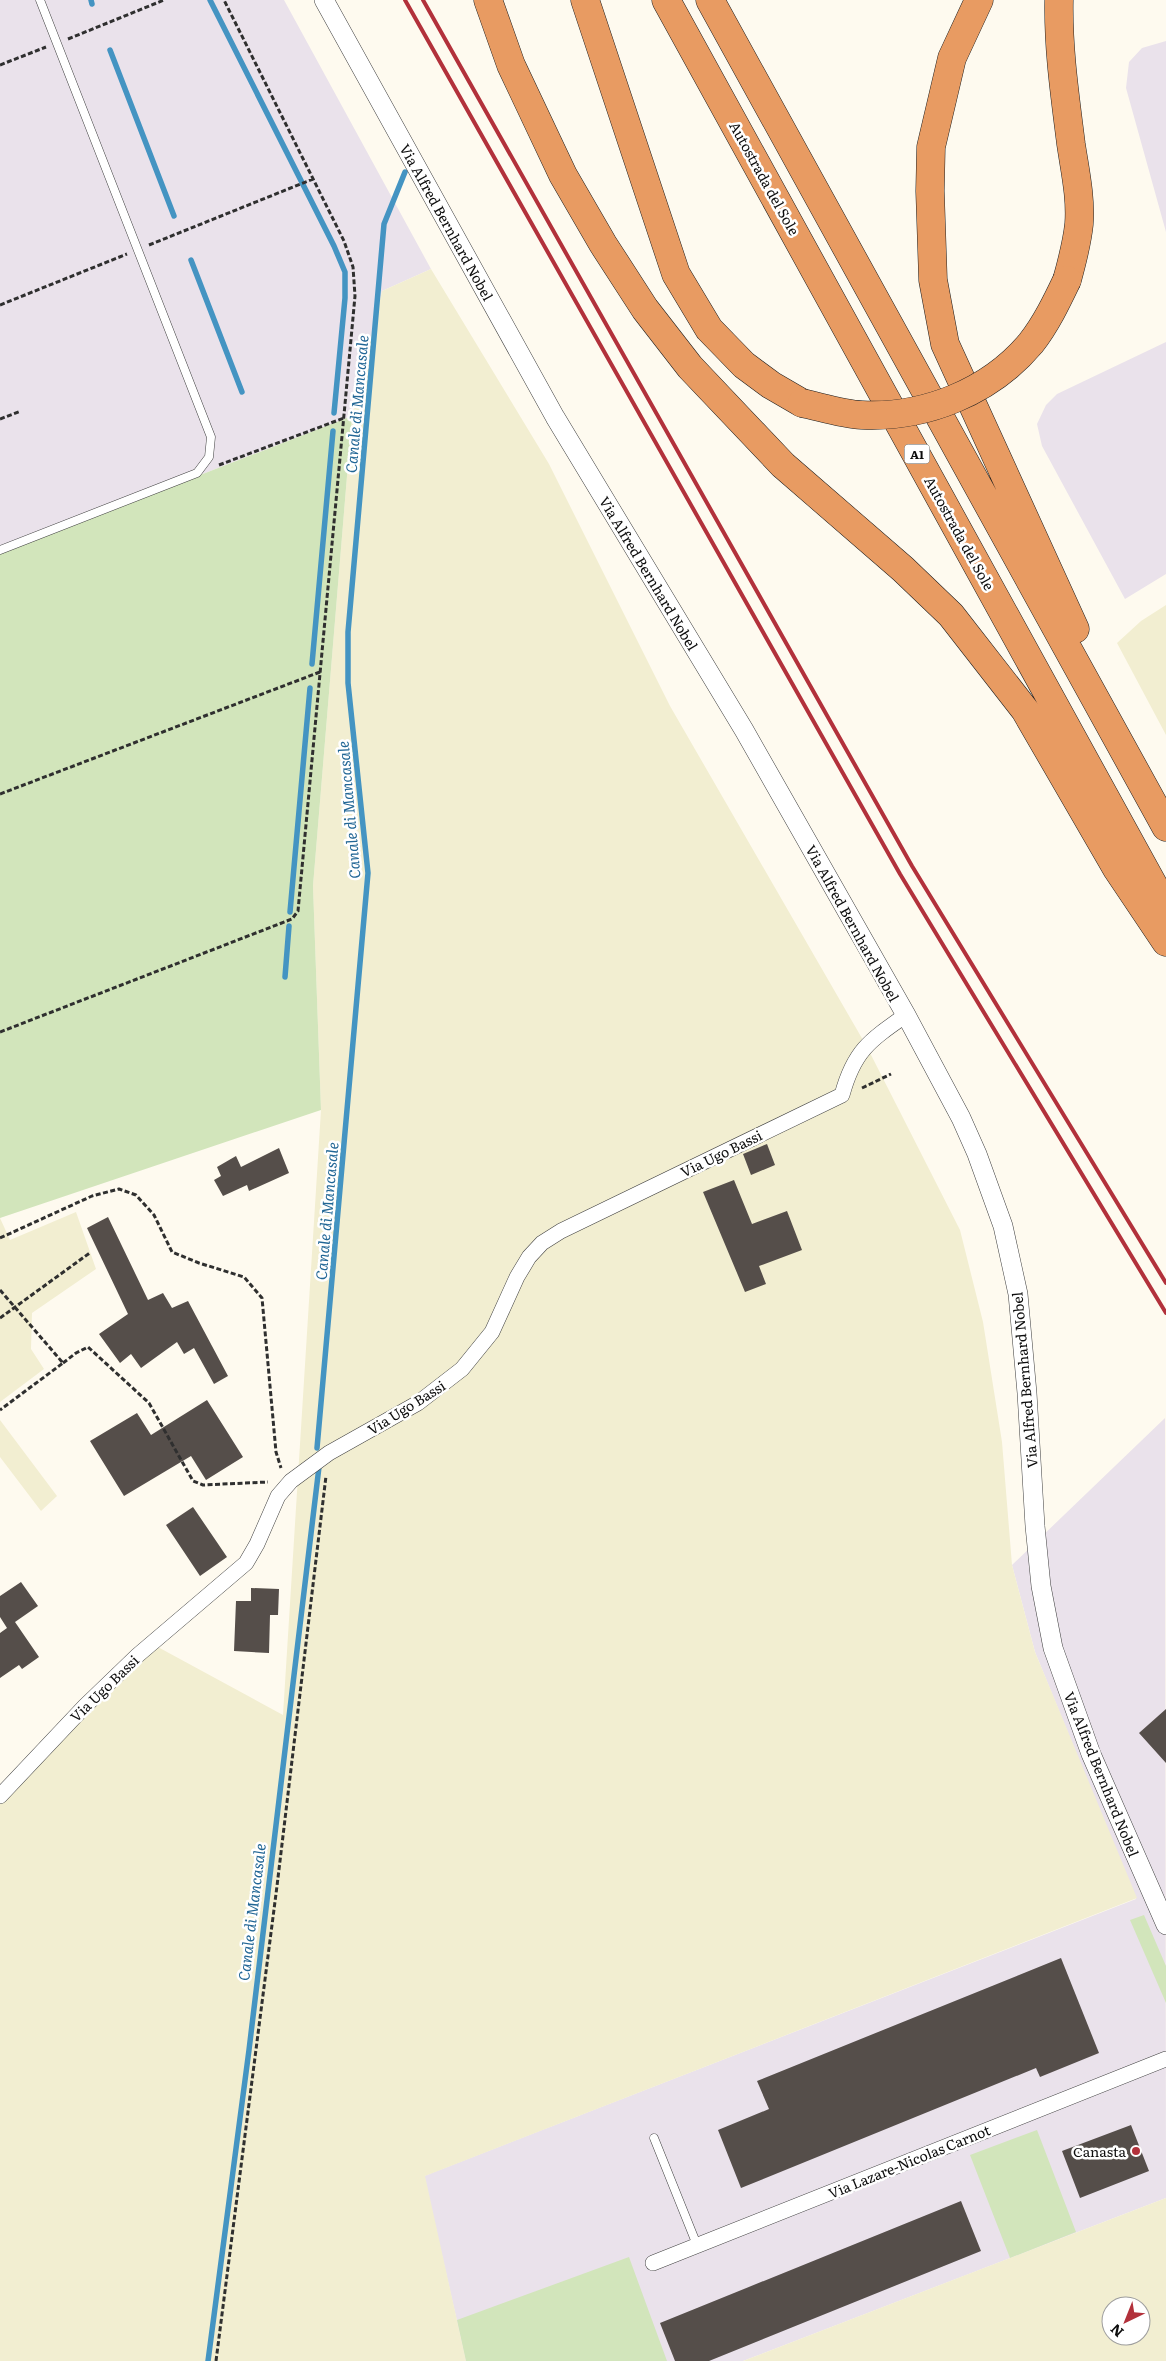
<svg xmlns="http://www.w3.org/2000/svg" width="1166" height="2361" viewBox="0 0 1166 2361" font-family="Literata,serif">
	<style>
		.industrial { fill: #eae2eb }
		.farmland { fill: #f2eed1; fill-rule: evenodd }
		.green { fill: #d2e5bb }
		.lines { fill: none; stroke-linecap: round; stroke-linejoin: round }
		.stream { stroke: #4494c2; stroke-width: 5.5 }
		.building { fill: #554e4a }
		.service-casing { stroke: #404040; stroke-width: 9 }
		.minor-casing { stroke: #404040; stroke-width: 16 }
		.tertiary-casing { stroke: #404040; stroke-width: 20 }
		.motorway-casing { stroke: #1e1e1e; stroke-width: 29 }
		.path { stroke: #2f2f2f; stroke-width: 3; stroke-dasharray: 5 2.5; stroke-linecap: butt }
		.service { stroke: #fff; stroke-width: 8 }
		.minor { stroke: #fff; stroke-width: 15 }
		.tertiary { stroke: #fff; stroke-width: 19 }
		.motorway { stroke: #e89b62; stroke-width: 28 }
		.rail { stroke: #b2313b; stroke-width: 4 }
		.motorway-bridge-casing { stroke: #1e1e1e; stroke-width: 29; stroke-linecap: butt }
		.motorway-bridge { stroke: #e89b62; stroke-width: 28 }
		.poi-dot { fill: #b2313b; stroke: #fff; stroke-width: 2 }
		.labels { text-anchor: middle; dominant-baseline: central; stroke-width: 5; stroke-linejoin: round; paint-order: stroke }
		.shield { fill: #fff; stroke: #565656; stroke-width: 1 }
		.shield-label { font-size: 12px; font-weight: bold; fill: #0d0d0d }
		.street-label { font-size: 14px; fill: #0d0d0d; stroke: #fff }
		.poi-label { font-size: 14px; fill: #0d0d0d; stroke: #fff; text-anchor: end }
		.water-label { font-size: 15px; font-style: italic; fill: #216695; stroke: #fff }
	</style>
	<rect width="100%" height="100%" fill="#fefaef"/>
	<path class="industrial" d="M0 0H284L431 269 382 291 352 416 0 553Z
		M1166 41V232L1126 88 1129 62 1142 48Z
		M1166 342V574L1125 599 1042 446 1037 424 1046 405 1057 394Z
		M1165 1418 1166 2198 743 2361H466L424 2176 1136 1899 1035 1652 1012 1565Z"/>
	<path class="farmland" d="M431 269 549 464 670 706 867 1047 960 1230 983 1322 1002 1442 1012 1565 1035 1652 1137 1898 425 2176 466 2361H0V1801L46 1749 156 1646 283 1715 321 1110 313 886 352 416 382 291Z
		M1166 605V735L1117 643 1141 621Z
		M76 1212 96 1269 32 1313 31 1349 44 1369 0 1402V1218L10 1240Z
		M0 1420 57 1496 41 1511 0 1457Z
		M1166 2198V2361H743L1010 2258ZM1111 2306H1141V2336H1111Z"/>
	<path class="green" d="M352 416 313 886 321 1110 0 1218V553Z
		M1144 1915 1166 1966V2003L1130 1920Z
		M1037 2130 1076 2232 1010 2258 970 2155Z
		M629 2257 667 2361H466L457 2320Z"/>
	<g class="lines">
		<path class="stream" d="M91 0 92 4
			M210 0 334 246 345 272V298L334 413
			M110 50 174 216
			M191 260 242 392
			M312 664 333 431
			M290 912 310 688
			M285 977 289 926
			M317 1448 368 873 348 683V632L384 224 405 172
			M208 2361 249 2050 319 1467"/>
	</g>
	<path class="building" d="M767 1144 775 1165 751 1175 743 1154Z
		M279 1148 289 1173 249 1191 247 1185 223 1196 214 1180 221 1176 217 1167 236 1156 241 1167Z
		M734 1180 752 1224 787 1211 802 1250 759 1266 766 1284 745 1292 703 1192Z
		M108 1217 148 1300 163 1293 172 1308 188 1301 228 1376 214 1384 194 1348 184 1354 177 1342 141 1368 131 1354 120 1363 99 1334 128 1314 87 1228Z
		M207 1400 243 1457 206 1480 191 1456 124 1496 90 1441 137 1413 151 1435Z
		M193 1507 227 1557 200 1576 166 1525Z
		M21 1582 38 1606 15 1622 39 1657 22 1669 19 1665 0 1678V1633L7 1628 0 1617V1596Z
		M251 1588 279 1589 278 1615H270L269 1653 234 1651 236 1601H251Z
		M1166 1709V1763L1139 1733Z
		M1061 1958 1099 2053 1040 2077 1036 2068 741 2188 718 2130 769 2109 757 2081Z
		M1131 2125 1149 2171 1080 2198 1062 2151Z
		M961 2201 981 2251 709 2361H675L660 2323Z"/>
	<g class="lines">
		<g class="service-casing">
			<path id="service" d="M0 550 197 473 209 457 211 437 40 0
				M654 2138 697 2245"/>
		</g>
		<g class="minor-casing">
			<path id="minor" d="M0 1796 85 1706 138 1655 246 1563 257 1544 278 1496 291 1481 329 1453 418 1403 462 1369 492 1332 517 1277 529 1257 542 1243 561 1231 842 1095C854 1051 869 1041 906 1015
				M653 2263 1166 2059"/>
		</g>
		<g class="tertiary-casing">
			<path id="tertiary" d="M324 0 555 417 744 730 906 1015 961 1118 977 1154 1003 1226 1018 1294 1027 1393 1035 1526 1041 1586 1053 1648 1091 1754 1166 1925"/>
		</g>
		<g class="motorway-casing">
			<path id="motorway" d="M488 0 511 65 563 175 603 244 645 309 690 367 783 465 903 569 951 615 1025 710 1117 869 1166 942
				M585 0 676 274 709 329 744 365 771 385 802 403
				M666 0 1166 908
				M710 0 1166 827
				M979 0 952 58 931 147 930 191 933 280 945 344 1075 629
				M1059 0C1058 49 1065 96 1071 144 1075 171 1081 197 1079 224 1077 243 1072 262 1067 280"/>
		</g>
		<path class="path" d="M68 39 164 0
			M0 65 46 47
			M149 245 313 179
			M0 305 127 254
			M0 419 21 411
			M219 465 344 418
			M0 794 320 672
			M0 1032 292 919 298 911 355 296 353 267 344 241 224 0
			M862 1088 891 1074
			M0 1238 92 1196 119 1189 136 1195 154 1215 172 1252 199 1263 244 1277 262 1298 276 1452 281 1468
			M0 1290 63 1363 0 1410
			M0 1318 91 1252
			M63 1363 76 1353 88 1347 149 1403 193 1481 203 1485 268 1482
			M216 2361 277 1886 326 1476"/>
		<use href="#service" class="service"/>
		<use href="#minor" class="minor"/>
		<use href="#tertiary" class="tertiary"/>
		<use href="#motorway" class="motorway"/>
		<path class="rail" d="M405 0 900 874 1166 1313
			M423 0 912 866 1166 1283"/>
		<g class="motorway-bridge-casing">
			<path id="motorway-bridge" d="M802 403C821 407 842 414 862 415 925 418 990 392 1031 343 1046 324 1057 301 1067 280"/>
		</g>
		<use href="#motorway-bridge" class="motorway-bridge"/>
	</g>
	<circle class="poi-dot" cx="1136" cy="2151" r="5"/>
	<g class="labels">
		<rect class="shield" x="904.5" y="444.5" width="25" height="19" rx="4"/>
		<g class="shield-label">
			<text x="917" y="454">A1</text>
		</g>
		<g class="street-label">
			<text transform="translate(765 178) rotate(61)">Autostrada del Sole</text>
			<text transform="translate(447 222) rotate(61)">Via Alfred Bernhard Nobel</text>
			<text transform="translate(960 533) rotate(61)">Autostrada del Sole</text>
			<text transform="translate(649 573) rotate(59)">Via Alfred Bernhard Nobel</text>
			<text transform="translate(853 923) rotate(61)">Via Alfred Bernhard Nobel</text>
			<text transform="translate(721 1153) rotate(-26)">Via Ugo Bassi</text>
			<text transform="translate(1024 1380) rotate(-95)">Via Alfred Bernhard Nobel</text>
			<text transform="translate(406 1407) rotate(-32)">Via Ugo Bassi</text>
			<text transform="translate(104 1688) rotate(-44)">Via Ugo Bassi</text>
			<text transform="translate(1102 1774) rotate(68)">Via Alfred Bernhard Nobel</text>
			<text transform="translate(909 2161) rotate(-22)">Via Lazare-Nicolas Carnot</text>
		</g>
		<g class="poi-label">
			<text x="1126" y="2151">Canasta</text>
		</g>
		<g class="water-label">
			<text transform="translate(356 404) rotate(-85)">Canale di Mancasale</text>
			<text transform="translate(348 810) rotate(-95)">Canale di Mancasale</text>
			<text transform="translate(326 1211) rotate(-85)">Canale di Mancasale</text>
			<text transform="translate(251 1912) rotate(-83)">Canale di Mancasale</text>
		</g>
	</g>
	<g transform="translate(1126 2321) rotate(223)"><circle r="24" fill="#ffffff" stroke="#9e9e9e"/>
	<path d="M0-4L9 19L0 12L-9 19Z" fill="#b2313b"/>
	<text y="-8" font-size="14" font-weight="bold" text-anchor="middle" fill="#0d0d0d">N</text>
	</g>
</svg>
